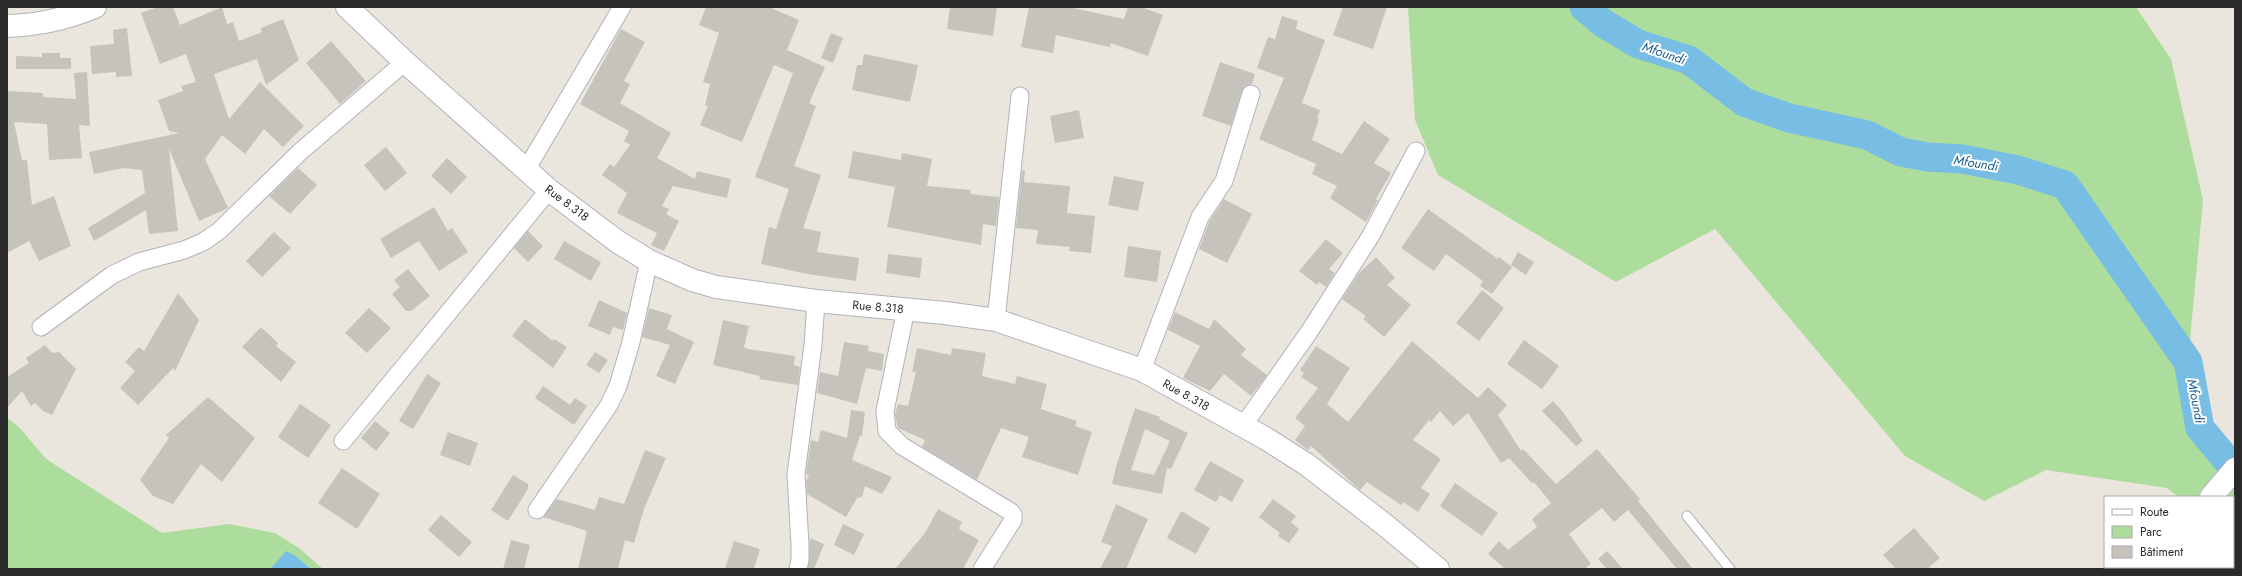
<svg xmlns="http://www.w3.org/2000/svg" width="2242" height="576" viewBox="0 0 2242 576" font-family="Jost,sans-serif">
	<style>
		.green { fill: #addd9d }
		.water { fill: #78bee4 }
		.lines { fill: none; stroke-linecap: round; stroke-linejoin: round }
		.river { stroke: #78bee4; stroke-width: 29 }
		.building { fill: #c6c3bc; fill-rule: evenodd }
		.lane-casing { stroke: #b0b2bc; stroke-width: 11 }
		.street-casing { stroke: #b0b2bc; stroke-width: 19 }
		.secondary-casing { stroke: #b0b2bc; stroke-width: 24 }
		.lane { stroke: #fff; stroke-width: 9 }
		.street { stroke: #fff; stroke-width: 17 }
		.secondary { stroke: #fff; stroke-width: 22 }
		.labels { text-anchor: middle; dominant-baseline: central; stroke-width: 4; stroke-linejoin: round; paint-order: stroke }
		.street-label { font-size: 12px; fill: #2a2a2a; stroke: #fff }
		.water-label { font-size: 13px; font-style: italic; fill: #185c8f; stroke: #fff }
	</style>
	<rect width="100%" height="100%" fill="#ebe6dd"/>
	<path class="green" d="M1408 7H2136L2171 59 2203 200 2188 362 2200 428 2235 470V569H2225V567H2233V497H2179L2167 488 2046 470 1984 501 1905 456 1715 229 1616 282 1438 175 1415 120Z
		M7 418 20 428 46 459 162 533 229 524 275 533 299 548 323 569H311L296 556 286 552 270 569H7Z"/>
	<path class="water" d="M286 551 296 556 311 569H270Z"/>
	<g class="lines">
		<path class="river" d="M1584 7 1603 23 1638 44 1689 60 1744 102 1789 118 1867 135 1901 152 1928 157 1962 159 2018 170 2065 185 2188 362 2200 428 2235 470"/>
	</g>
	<path class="building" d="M158 7H173L180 25 222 7 227 24 233 22 239 41 262 32 261 28 283 19 299 60 266 85 257 59 214 74 229 119 260 82 304 126 283 147 264 129 245 154 222 135 205 159 228 208 199 221 169 149 178 231 149 234 146 210 94 241 88 228 145 193 142 170 124 168 94 174 89 152 179 133 169 131 158 100 183 91 181 86 196 82 186 54 160 64 141 13Z
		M706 7H769L799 20 787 50 825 67 809 103 816 106 794 166 821 175 803 228 821 232 817 252 859 258 856 281 808 274 761 264 769 227 776 229 789 189 755 177 793 73 774 65 742 142 700 125 708 106H705L710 84 703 82 719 33 699 25Z
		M950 7H997L993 36 947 29Z
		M1029 7H1068L1124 19 1128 7H1141L1163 15 1148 56 1111 43 1110 47 1056 35 1053 53 1021 47Z
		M1343 7H1387L1373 49 1333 35Z
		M1282 16 1298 21 1296 29 1325 40 1302 103 1320 110 1317 119H1319L1312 140 1342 154 1364 121 1390 139 1374 163 1391 173 1376 199 1378 200 1366 222 1330 198 1337 186 1312 174 1316 164 1259 139 1284 78 1257 68 1268 37 1275 39Z
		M127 28 132 76 116 77V72L92 74 90 46 114 44 113 30Z
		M621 29 645 42 624 81 630 84 620 103 671 133 657 158 695 179 697 171 731 179 727 198 673 186 662 206 669 209 666 214 679 221 664 251 651 245 657 233 617 213 627 193 602 175 610 164 614 167 630 145 624 141 629 131 580 104Z
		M831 33 843 38 833 63 821 58Z
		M331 41 366 81 340 104 306 63Z
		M42 53H60V58H71V69H16V56L42 57Z
		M864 54 918 65 910 102 852 90 857 65H862Z
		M1220 62 1255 74 1252 84 1245 86 1242 91 1231 126 1202 116Z
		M87 72 90 126 79 125 82 158 49 160 47 124 14 122 22 160H27L32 205 54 196 71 246 39 261 29 241 7 253V91L43 93V97L76 99 74 73Z
		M1079 110 1084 138 1055 143 1050 116Z
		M386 147 407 173 385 191 364 165Z
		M853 151 901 160 902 153 932 159 927 186 971 190 970 194 999 197 996 226 983 224 981 245 887 227 895 187 848 178Z
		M447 158 467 177 451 194 431 176Z
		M298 168 317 185 290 214 269 196Z
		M1022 170 1025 171 1024 182 1070 186 1067 213 1095 216 1091 253 1069 251 1070 247 1036 244 1038 230 1016 228Z
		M1114 176 1144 182 1138 211 1108 205Z
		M1224 199 1252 214 1227 263 1199 249 1209 222Z
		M434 207 448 231 452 228 468 252 439 271 419 241 391 258 380 239Z
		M1428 209 1498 259 1499 257 1512 267 1492 294 1480 286 1483 281 1446 254 1434 271 1401 248Z
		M528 231 543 246 528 262 514 248Z
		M274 232 291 248 262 277 246 261Z
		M1326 239 1343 253 1329 269 1335 273 1326 287 1319 282 1317 285 1299 271Z
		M564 241 601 262 591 281 554 259Z
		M1128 246 1161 251 1157 282 1124 277Z
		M1518 252 1534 262 1526 275 1511 265Z
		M888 254 922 258 920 278 886 273Z
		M1376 257 1395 278 1387 285 1411 305 1384 337 1363 319 1366 316 1342 299 1359 273Z
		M408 269 430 296 411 311H406L392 294 400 287 394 280Z
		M1482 290 1504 308 1479 341 1456 323Z
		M178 293 199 320 175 371 173 368 138 405 120 388 135 371 125 362 139 347 144 351Z
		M599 300 627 313 623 330 613 327 610 335 588 326Z
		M369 308 391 328 367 353 345 333Z
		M649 308 672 315 667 329 694 342 675 384 656 376 670 345 642 337Z
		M1175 312 1209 329 1214 319 1246 349 1241 355 1267 375 1251 396 1224 374 1210 391 1183 378 1200 346 1168 330Z
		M525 319 553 341 554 339 567 347 553 368 512 336Z
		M723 320 749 326 744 347 748 349 795 356 794 365 800 367 798 385 759 379 760 376 713 365Z
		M261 327 278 343 276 346 296 362 281 382 242 347Z
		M1524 340 1559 366 1542 389 1507 364Z
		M1412 341 1478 398 1488 387 1507 405 1498 415 1521 451 1523 449 1556 484 1597 449 1640 499 1638 501 1693 569H1677L1628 510 1614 522 1602 508 1569 534 1591 564 1584 569H1505L1488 554 1499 541 1508 550 1537 527 1532 519 1551 503 1534 482 1532 483 1509 458 1501 463 1468 413 1453 426 1440 411 1431 422 1429 420 1413 440 1441 459 1421 488 1430 494 1418 512 1403 502 1401 505 1367 482 1360 490 1311 446 1308 450 1295 440 1305 426 1295 418 1318 388 1301 377 1304 373 1300 370 1316 346 1350 368 1327 404 1348 422Z
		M844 342 869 346 868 351 884 354 882 371 866 368 857 404 817 393 820 372 838 376Z
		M45 345 52 353 59 352 76 369 52 415 43 411 35 403 31 406 22 391 7 408V377L29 363 26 358Z
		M917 348 951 355 952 348 986 353 982 376 1015 384 1017 376 1047 384 1041 409 1077 421 1075 426 1092 432 1078 475 1022 457 1029 437 1001 428 977 480 922 447 925 440 898 428 895 414 898 404 908 406 916 372H912Z
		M595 352 608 360 599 373 586 365Z
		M427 374 441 383 413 429 399 421Z
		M543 386 570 405 575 398 587 406 574 425 535 398Z
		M208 397 255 438 222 482 201 464 173 504 153 496 140 480 169 438 166 435Z
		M1553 401 1563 412 1583 441 1576 446 1542 411Z
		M300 404 331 425 308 458 278 437Z
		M1135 408 1160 417 1159 419 1188 433 1171 469 1167 468 1162 494 1112 484 1116 467ZM1145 429 1170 441 1154 475 1131 470Z
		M851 410 865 412 862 436H860L852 460 892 477 882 494 865 486 862 497 857 498 846 517 807 494 806 481 809 476 806 474 811 440 818 442 821 430 847 438Z
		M375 421 390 433 376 451 361 438Z
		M448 432 478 443 470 466 440 455Z
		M645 450 666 458 644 509 634 543 625 540 618 569H578L587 531 543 517 557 499 595 510 599 497 624 504Z
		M1210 461 1244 480 1232 502 1220 495 1216 502 1194 490Z
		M342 468 380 494 357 529 318 503Z
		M513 475 528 484V489L508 521 491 510Z
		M1455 483 1498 513 1482 536 1440 506Z
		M1273 499 1296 516 1291 522 1299 529 1289 543 1278 536 1280 533 1259 517Z
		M1116 504 1148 519 1126 569H1100L1112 546 1101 542Z
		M938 509 962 522 959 529 979 540 963 569H895L925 533Z
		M1181 511 1210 528 1196 554 1167 538Z
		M441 515 472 542 459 557 428 530Z
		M843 524 864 534 854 555 834 545Z
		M1914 528 1940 558 1927 569H1896L1883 555Z
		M810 538 824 544 814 569H808Z
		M511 540 530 545 524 569H503Z
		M734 541 760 549 754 569H725Z
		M1607 551 1623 569H1607L1598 559Z"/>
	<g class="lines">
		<g class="lane-casing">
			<path id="lane" d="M1687 516 1730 569"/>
		</g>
		<g class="street-casing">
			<path id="street" d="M526 170 622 7
				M906 309 885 411 887 431 902 446 1011 512 1013 515V520L982 569
				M996 320 1020 96
				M41 327 112 275 139 262 184 250 203 242 219 231 301 151 405 62
				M1142 370 1200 217 1224 181 1251 94
				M1243 426 1309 332 1370 237 1416 151
				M343 441 549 190
				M537 510 609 405 618 386 631 342 649 261
				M798 569 800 560V545L796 474 813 345 816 301"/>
		</g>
		<g class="secondary-casing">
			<path id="secondary" d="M347 7 405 62 549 190 618 242 649 261 692 280 716 287 816 301 945 313 996 320 1142 370 1265 438 1306 464 1385 525 1438 569
				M7 26C40 25 64 19 95 7
				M2211 497 2235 469
				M2153 569 2155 567"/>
		</g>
		<use href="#lane" class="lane"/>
		<use href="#street" class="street"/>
		<use href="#secondary" class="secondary"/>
	</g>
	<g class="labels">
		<g class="street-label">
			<text transform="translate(567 203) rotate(37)">Rue 8.318</text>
			<text transform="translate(878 307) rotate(5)">Rue 8.318</text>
			<text transform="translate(1186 395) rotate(29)">Rue 8.318</text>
		</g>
		<g class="water-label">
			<text transform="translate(1664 53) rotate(19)">Mfoundi</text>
			<text transform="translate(1976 163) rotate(9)">Mfoundi</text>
			<text transform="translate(2196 401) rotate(79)">Mfoundi</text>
		</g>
	</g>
	<rect width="2242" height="576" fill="none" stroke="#2a2a2a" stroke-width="16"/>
	<rect x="2104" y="496" width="130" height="72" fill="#ffffff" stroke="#aaaaaa"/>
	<rect x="2112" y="509" width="20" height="6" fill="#ffffff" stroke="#aaaaaa"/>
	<text x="2140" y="516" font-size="12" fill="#2a2a2a">Route</text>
	<rect x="2112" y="526" width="20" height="12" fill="#addd9d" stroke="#aaaaaa"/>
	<text x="2140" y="536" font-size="12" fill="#2a2a2a">Parc</text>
	<rect x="2112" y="546" width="20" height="12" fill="#c6c3bc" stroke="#aaaaaa"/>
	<text x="2140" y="556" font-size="12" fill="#2a2a2a">Bâtiment</text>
</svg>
